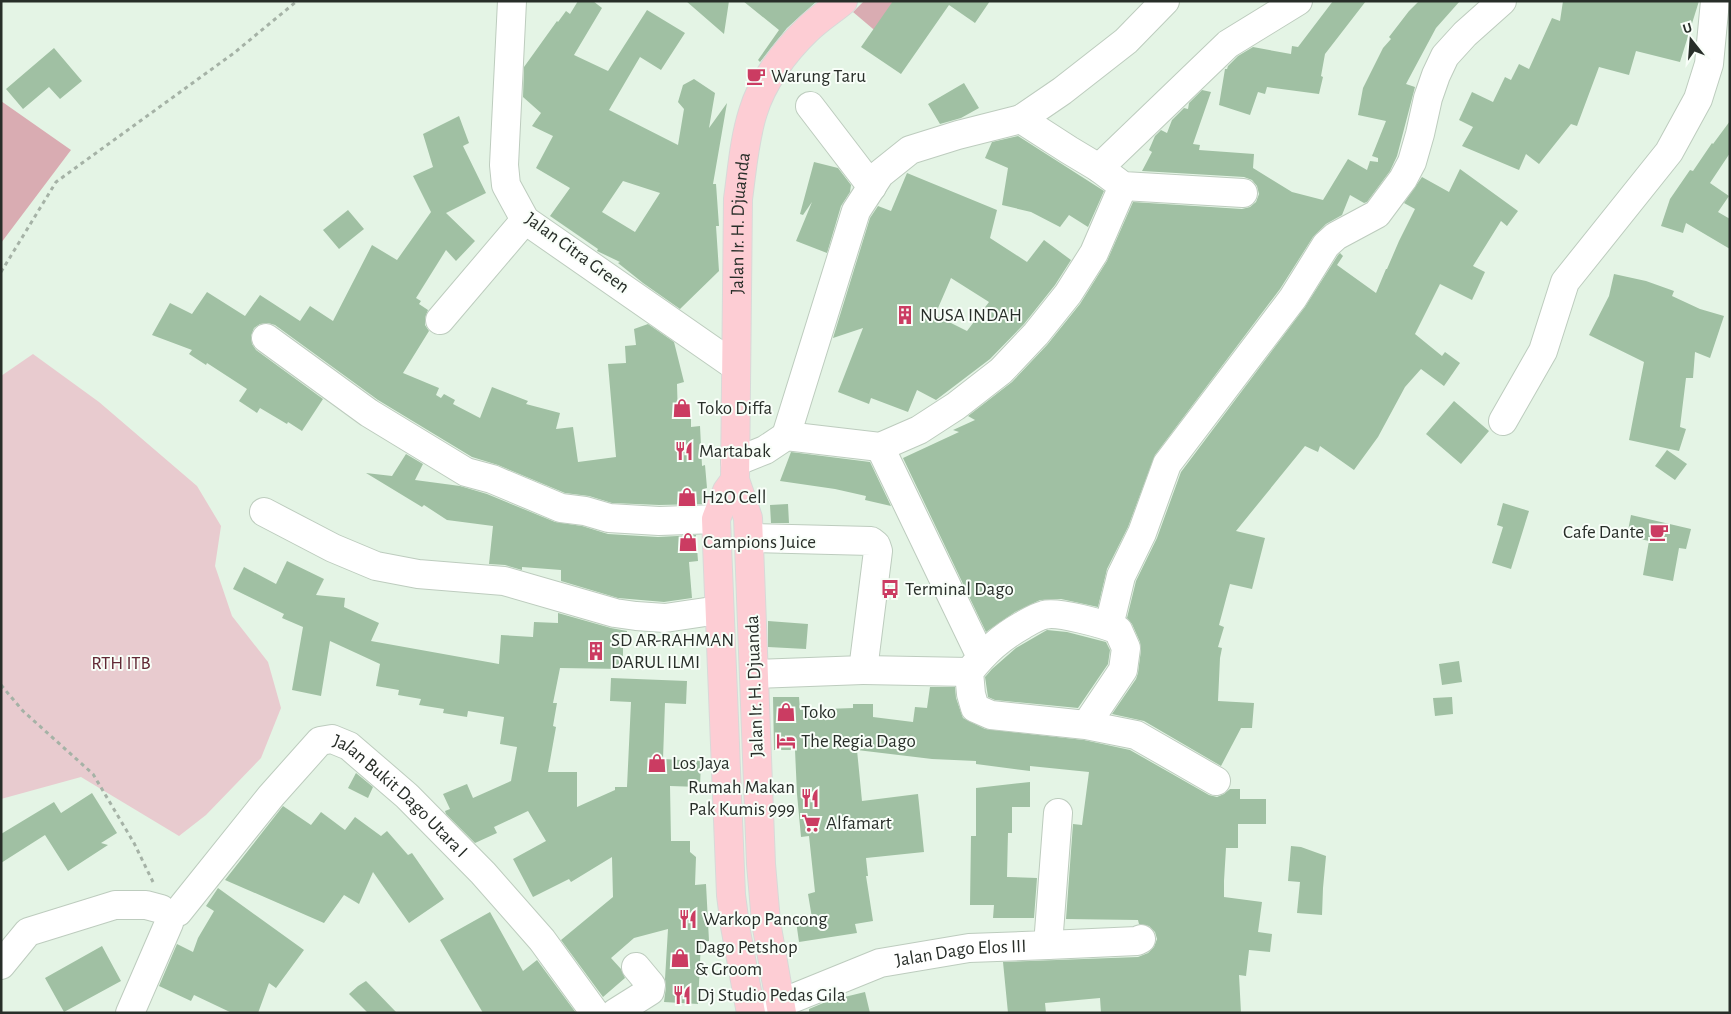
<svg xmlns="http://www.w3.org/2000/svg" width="1731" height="1014" viewBox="0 0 1731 1014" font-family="'Alegreya Sans',sans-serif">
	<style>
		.green { fill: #e8cbcf }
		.forest { fill: #d9acb2 }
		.building { fill: #a0c0a3; fill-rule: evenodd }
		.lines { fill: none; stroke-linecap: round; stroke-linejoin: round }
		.minor-casing { stroke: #bdccbe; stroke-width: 30 }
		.major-casing { stroke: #d8d9d8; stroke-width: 30 }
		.path { stroke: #a5b2a6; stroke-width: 3; stroke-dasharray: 4 4; stroke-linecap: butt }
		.minor { stroke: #fff; stroke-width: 28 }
		.major { stroke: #fdcdd4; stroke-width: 28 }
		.labels { text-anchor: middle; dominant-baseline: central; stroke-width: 4; stroke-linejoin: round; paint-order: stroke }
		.poi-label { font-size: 19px; fill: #282e29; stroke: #f8fef8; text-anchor: start }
		.street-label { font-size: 19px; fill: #282e29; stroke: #f8fef8 }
		.park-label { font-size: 19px; fill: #612834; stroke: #f8fef8 }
	</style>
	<rect width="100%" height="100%" fill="#e4f4e5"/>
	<path class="green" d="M33 354 99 402 197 486 221 526 215 566 232 616 268 662 281 708 261 758 206 815 179 836 81 777 1 799V376Z"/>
	<path class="forest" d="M864 1H948L892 45 853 12Z
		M1 101 71 150 1 243Z"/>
	<path class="building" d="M578 1H593L602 8 574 55 608 71 647 10 685 33 661 70 640 57 609 110 678 145 684 109 678 102 683 85 694 79 715 93 709 128 727 103 713 184H716L719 226H716L719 271 680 309 643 283 618 263 620 262 597 251 598 249 550 216 570 188 536 168 553 136 532 126 541 113 523 97 524 67 557 21 558 22 566 11 570 14ZM623 181 660 193 635 232 602 212Z
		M686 1H729L724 34Z
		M743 1H817L787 28 760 62 758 60 779 30Z
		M893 1H990L975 23 949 5 901 74 861 47Z
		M1333 1H1366L1325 54 1321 76 1323 77 1319 94 1267 87 1265 94 1258 92 1250 115 1219 105 1225 69H1227L1228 66 1238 56 1253 47 1291 54 1292 46 1298 47Z
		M1419 1H1460L1436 28 1406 84 1415 87 1397 156 1390 171 1367 202 1364 203 1350 195 1342 215 1326 224 1313 237 1280 289 1155 455 1128 527 1107 569 1098 607 1061 599 1040 600 1015 612 986 632 903 458 959 432 953 430 975 420 968 416 1012 382 1047 345 1080 304 1107 261 1133 202 1242 209 1250 207 1256 202 1259 194 1257 186 1252 180 1244 177 1142 171 1152 152 1149 150 1155 136 1161 130 1167 133 1172 120 1184 108 1188 109 1189 103 1202 90 1211 92 1193 144 1200 145 1199 150 1254 154 1253 168 1292 192 1323 200 1348 159 1367 170 1370 161 1378 162V158L1372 156 1386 121 1358 115 1363 88 1383 48 1391 39 1389 37 1409 11Z
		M1563 1H1699L1680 62 1636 51 1629 75 1599 67 1577 126 1571 124 1539 164 1526 154 1519 170 1462 146 1473 127 1459 120 1472 92 1493 102 1505 77 1511 80 1519 64 1529 69 1552 18 1560 21Z
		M54 48 82 81 60 99 49 87 23 109 6 89Z
		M964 83 979 108 961 118 940 124 928 104Z
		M459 116 469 143 463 146 486 193 446 213 475 241 456 261 446 250 416 298 421 301 419 304 428 310 425 318V325L429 331 403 373 439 388 436 395 441 398 444 394 455 400 453 404 480 418 492 387 528 401 526 404 560 413 556 429 573 427 578 462 616 457 608 364 626 363 625 346 636 345 634 329 648 324 674 342 684 382 677 384 678 419 691 418V427L700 426 702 466 705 465 707 488 703 489 704 504 659 505 612 503 589 496 565 493 498 465 472 457 378 400 275 325 268 323 260 324 254 328 251 336 252 344 256 350 323 399 302 431 288 422 287 424 260 408 257 413 239 401 247 389 207 363 206 365 189 354 192 350 152 335 170 303 192 314 207 292 245 316 260 295 300 321 310 306 333 321 372 245 397 260 431 212 413 176 433 167 423 134Z
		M1730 121V153L1710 183 1729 196 1718 212 1730 219V249L1686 223 1683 233 1661 226 1670 199 1690 170 1693 171 1712 143 1713 144Z
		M1018 136 1104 191 1088 227 1069 215 1060 227 1031 212 1002 205 1008 168 985 158 992 142Z
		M814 162 838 168 851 185 850 192 841 206 827 253 796 241 812 202 803 215 800 214Z
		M1460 169 1518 211 1507 226 1501 221 1473 266 1485 272 1472 300 1440 284 1415 334 1442 356 1445 352 1460 363 1444 386 1421 369 1405 387 1378 437 1354 470 1320 446 1318 452 1305 446 1236 531 1265 538 1252 589 1230 584 1219 625 1224 627 1218 647 1222 648 1220 658 1218 701 1254 703 1252 728H1241L1221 766 1144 721 1112 714 1136 679 1138 673 1141 650 1140 642 1132 624 1127 618 1136 581 1157 538 1181 472 1305 307 1338 255 1340 253 1343 256 1337 265 1376 293 1386 269H1387L1399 241 1415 209 1404 203 1422 177 1449 192Z
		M907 173 997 210 990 238 1027 262 1044 240 1071 260 1055 285 1024 324 990 359 936 400 917 390 908 412 871 398 869 404 838 392 863 328 833 338 870 218 878 206 891 211ZM951 278 989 302 967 331 935 315Z
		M348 210 364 229 339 249 323 230Z
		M1614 274 1646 281 1674 291 1672 296 1700 309 1724 316 1710 358 1695 352 1693 378H1686L1680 427 1686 429 1679 451 1629 440 1644 362 1589 335 1609 296Z
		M1454 401 1489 431 1461 464 1426 434Z
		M1667 450 1687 464 1675 480 1655 466Z
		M791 452 870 462 891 506 865 500 866 496 835 489 780 481Z
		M406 454 423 464 415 480 460 486 487 494 555 522 582 526 608 534 658 537 696 535 698 561 689 562 692 598 664 602 618 598 561 581V570L522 567V570L505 565 489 564 493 526 447 520 424 505 422 507 366 473 392 476Z
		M1503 503 1529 511 1511 569 1492 563 1503 527 1497 525Z
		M788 504 789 523H771L770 505Z
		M1631 515 1691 529 1686 549 1679 548 1673 581 1643 575 1649 541 1627 536Z
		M287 561 324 579 316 595 345 598 344 607 379 623 371 641 499 664 501 635 533 637 534 622 558 623V613L611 628 627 631V633H623V669L560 668 553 703H557L553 726 556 727 548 772H577V807L615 790V787H627L631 702 610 701 611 678 687 681 686 704 665 703 663 759 701 761 700 787 670 786 671 841H690V852L696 857 695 885 706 884 709 941 701 942 698 1004 664 1002 666 987 665 979 668 929 634 938 611 958 621 969 625 978 603 997 561 940 613 897 612 857 571 882 569 879 533 897 513 859 546 841 528 811 494 827 497 833 475 843 446 814 445 811 450 809 443 794 467 784 473 798 511 781 517 747 500 744 504 717 468 711 467 717 443 713 444 709 419 705 421 699 398 695 399 690 376 686 380 664 330 641 321 696 292 690 303 627 282 618 284 614 233 589 244 567 276 584Z
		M768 621 808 624 806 649 768 647Z
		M1047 630 1067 632 1098 640 1106 642 1110 650 1108 664 1078 708 995 700 988 697 985 677 992 669 1016 648Z
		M1459 661 1462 682 1442 685 1439 664Z
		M930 687H955L956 698 963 718 985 729 1084 740 1130 750 1209 795 1217 797 1224 794 1230 789H1240V799H1266V824H1238V848H1226L1224 881V897L1262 902 1258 932 1272 934 1270 952 1249 950 1246 976 1239 975 1241 1013H1101L1100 998 1045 1003 1046 1013H1008L1003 962 1138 957 1148 953 1154 947 1157 939 1155 932 1149 926 1139 924 1138 920 1066 919 1073 824 1082 825 1089 772 1030 766V771L976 764V761L932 759 857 750 862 801 918 794 924 852 866 858 868 876H866L873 921 855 924 857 933 799 942 796 921 812 918 808 894 815 892 809 836 801 837 797 794 795 750H774L773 697H799L800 710 853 708V704H873V717L913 722 915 707 927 708Z
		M1452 697 1453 714 1435 716 1433 698Z
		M356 773 373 787 368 798 348 788Z
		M1030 782V807H1012V833H1008L1007 877 1037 878 1034 918H993L994 905H970L971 836H976V788Z
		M92 793 117 833 101 843 108 845 68 871 45 835 1 863V834L54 802 61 813Z
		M283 806 311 825 321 812 345 830 355 817 381 836 387 831 408 855 412 853 444 899 409 923 373 872 359 904 344 895 324 923 225 880Z
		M1291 846 1301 847 1326 856 1323 888 1322 915 1297 913 1300 882 1288 881Z
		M218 888 304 950 276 988 269 983 258 1013H232L194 995 191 1001 159 986 177 944 193 952 198 938 214 911 206 906Z
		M490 912 523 971 537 960 576 1013H483L440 940Z
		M102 946 121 981 64 1012 45 978Z
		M366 981 397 1013H368L349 994 358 986Z
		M865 992 870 1013H809V1009L828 1001Z"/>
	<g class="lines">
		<g class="minor-casing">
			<g id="minor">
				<path d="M512 1 504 165 506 185 525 220 735 366"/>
				<path d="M810 106 872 187"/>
				<path d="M1021 119 1069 150 1099 168 1123 186 1243 193"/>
				<path d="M1099 168 1228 44 1298 1"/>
				<path d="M440 320 525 220"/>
				<path d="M266 338 369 413 466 472 492 479 561 508 585 511 609 518 659 521 716 519"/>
				<path d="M1503 421 1543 351 1565 282 1669 152 1698 99 1709 64 1715 1"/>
				<path d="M786 436 856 211 880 174 910 150 958 135 1021 119 1062 91 1126 41 1165 1"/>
				<path d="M880 447 981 657"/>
				<path d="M735 462 765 450 786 436 880 447 919 430 956 406 1001 371 1036 334 1068 294 1094 253 1123 186"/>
				<path d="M264 512 333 548 376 566 418 574 504 581 615 613 636 616 665 618 719 610"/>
				<path d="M749 538 871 541 876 545 878 551 863 670 754 674"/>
				<path d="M1109 626 1121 576 1142 533 1167 464 1293 298 1326 245 1336 236 1377 214 1403 179 1412 162 1420 134 1428 98 1436 75 1445 56 1465 34 1502 1"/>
				<path d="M863 670 969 672"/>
				<path d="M1086 725 1123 670 1126 648 1118 630C1104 624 1057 611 1044 615 1036 617 1030 621 1023 625 1000 638 985 652 969 672L971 694 975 708 991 715 1086 725 1136 735 1216 781"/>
				<path id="s1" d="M178 912 271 796 320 741 332 739 349 746 407 796 483 873 542 940 595 1013"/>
				<path d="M1048 945 1137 941 1141 939"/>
				<path d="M1 965 28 932 115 905H146L161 909"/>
				<path d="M130 1013 169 923"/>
				<path d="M615 1013 650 991 651 985 636 967"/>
				<path id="s2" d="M751 1013 779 1004 880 963 969 948 1048 945 1058 813"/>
			</g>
		</g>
		<g class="major-casing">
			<g id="major">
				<path d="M735 480 727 491 716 519 731 895 735 926 751 1013"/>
				<path id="s3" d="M782 1013 766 922 761 864 748 518 735 480 738 199C742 171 744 140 753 112 762 82 784 52 807 30 818 19 831 11 843 1"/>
			</g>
		</g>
		<path class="path" d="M1 272 56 182 234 53 297 1
			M1 685 23 711 93 774 134 843 153 882"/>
		<use href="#minor" class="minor"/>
		<use href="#major" class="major"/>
	</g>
	<defs>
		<g id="cafe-bare" transform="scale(1.5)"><path d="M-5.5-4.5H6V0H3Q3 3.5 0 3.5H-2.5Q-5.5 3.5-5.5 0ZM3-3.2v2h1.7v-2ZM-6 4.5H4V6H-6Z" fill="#cb3c62" stroke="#f8fef8" stroke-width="2.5" paint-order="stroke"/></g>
		<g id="building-bare" transform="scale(1.5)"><path d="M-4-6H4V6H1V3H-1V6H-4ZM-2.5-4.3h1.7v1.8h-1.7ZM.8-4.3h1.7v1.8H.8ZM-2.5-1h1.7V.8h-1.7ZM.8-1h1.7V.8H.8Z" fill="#cb3c62" stroke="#f8fef8" stroke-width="2.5" paint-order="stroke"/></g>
		<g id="shop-bare" transform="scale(1.5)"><path d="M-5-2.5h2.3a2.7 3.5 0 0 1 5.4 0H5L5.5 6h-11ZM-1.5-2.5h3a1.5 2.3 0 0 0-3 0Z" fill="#cb3c62" stroke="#f8fef8" stroke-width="2.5" paint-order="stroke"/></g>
		<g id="restaurant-bare" transform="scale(1.5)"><path d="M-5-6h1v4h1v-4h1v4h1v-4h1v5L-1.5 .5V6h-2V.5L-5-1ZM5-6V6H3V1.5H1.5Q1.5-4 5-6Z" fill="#cb3c62" stroke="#f8fef8" stroke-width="2.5" paint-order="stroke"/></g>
		<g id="bus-bare" transform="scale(1.5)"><path d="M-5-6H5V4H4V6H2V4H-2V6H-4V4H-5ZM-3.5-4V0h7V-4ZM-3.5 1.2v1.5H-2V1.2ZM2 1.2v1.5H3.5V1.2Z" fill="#cb3c62" stroke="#f8fef8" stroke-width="2.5" paint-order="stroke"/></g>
		<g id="hotel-bare" transform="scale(1.5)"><path d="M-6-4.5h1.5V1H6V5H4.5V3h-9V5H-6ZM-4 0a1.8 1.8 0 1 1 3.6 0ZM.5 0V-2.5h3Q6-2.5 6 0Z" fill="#cb3c62" stroke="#f8fef8" stroke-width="2.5" paint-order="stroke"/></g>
		<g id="supermarket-bare" transform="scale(1.5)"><path d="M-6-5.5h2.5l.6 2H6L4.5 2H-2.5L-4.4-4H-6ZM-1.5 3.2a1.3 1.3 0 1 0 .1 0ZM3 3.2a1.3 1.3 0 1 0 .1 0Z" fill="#cb3c62" stroke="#f8fef8" stroke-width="2.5" paint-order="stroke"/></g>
	</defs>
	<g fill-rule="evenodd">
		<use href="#cafe-bare" x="756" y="76"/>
		<use href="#building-bare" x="905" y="315"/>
		<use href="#shop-bare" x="682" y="408"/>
		<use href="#restaurant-bare" x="684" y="451"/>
		<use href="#shop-bare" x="687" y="497"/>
		<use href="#cafe-bare" x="1659" y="532"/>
		<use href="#shop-bare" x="688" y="542"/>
		<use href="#bus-bare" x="890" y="589"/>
		<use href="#building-bare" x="596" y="651"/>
		<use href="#shop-bare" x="786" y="712"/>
		<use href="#hotel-bare" x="786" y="741"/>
		<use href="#shop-bare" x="657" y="763"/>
		<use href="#restaurant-bare" x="810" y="798"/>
		<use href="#supermarket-bare" x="811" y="823"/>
		<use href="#restaurant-bare" x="688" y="919"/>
		<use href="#shop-bare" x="680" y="958"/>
		<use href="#restaurant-bare" x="682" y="995"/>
	</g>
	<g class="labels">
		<g class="poi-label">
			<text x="771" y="76">Warung Taru</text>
			<text x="920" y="315">NUSA INDAH</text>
			<text x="697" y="408">Toko Diffa</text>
			<text x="699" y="451">Martabak</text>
			<text x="702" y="497">H2O Cell</text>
			<text x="1644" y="532" text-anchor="end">Cafe Dante</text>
			<text x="703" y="542">Campions Juice</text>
			<text x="905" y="589">Terminal Dago</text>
			<text x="611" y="640">SD AR-RAHMAN<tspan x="611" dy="22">DARUL ILMI</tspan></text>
			<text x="801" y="712">Toko</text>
			<text x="801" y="741">The Regia Dago</text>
			<text x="672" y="763">Los Jaya</text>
			<text x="795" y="787" text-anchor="end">Rumah Makan<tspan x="795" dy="22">Pak Kumis 999</tspan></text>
			<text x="826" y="823">Alfamart</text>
			<text x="703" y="919">Warkop Pancong</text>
			<text x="695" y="947">Dago Petshop<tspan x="695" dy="22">&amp; Groom</tspan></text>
			<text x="697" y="995">Dj Studio Pedas Gila</text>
		</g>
		<g class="street-label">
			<text stroke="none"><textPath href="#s3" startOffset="794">Jalan Ir. H. Djuanda</textPath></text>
			<text transform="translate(577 253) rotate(36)">Jalan Citra Green</text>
			<text transform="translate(755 686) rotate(-92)">Jalan Ir. H. Djuanda</text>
			<text stroke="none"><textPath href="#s1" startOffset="324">Jalan Bukit Dago Utara I</textPath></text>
			<text stroke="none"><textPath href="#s2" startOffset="220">Jalan Dago Elos III</textPath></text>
		</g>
		<g class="park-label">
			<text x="121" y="663">RTH ITB</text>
		</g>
	</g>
	<rect width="1731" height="1014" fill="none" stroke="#282e29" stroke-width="5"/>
	<g transform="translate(1691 40) rotate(343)" stroke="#f8fef8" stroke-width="4" paint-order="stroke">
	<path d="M0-4L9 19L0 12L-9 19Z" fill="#282e29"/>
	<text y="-8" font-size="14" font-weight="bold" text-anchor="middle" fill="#282e29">U</text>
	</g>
</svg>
